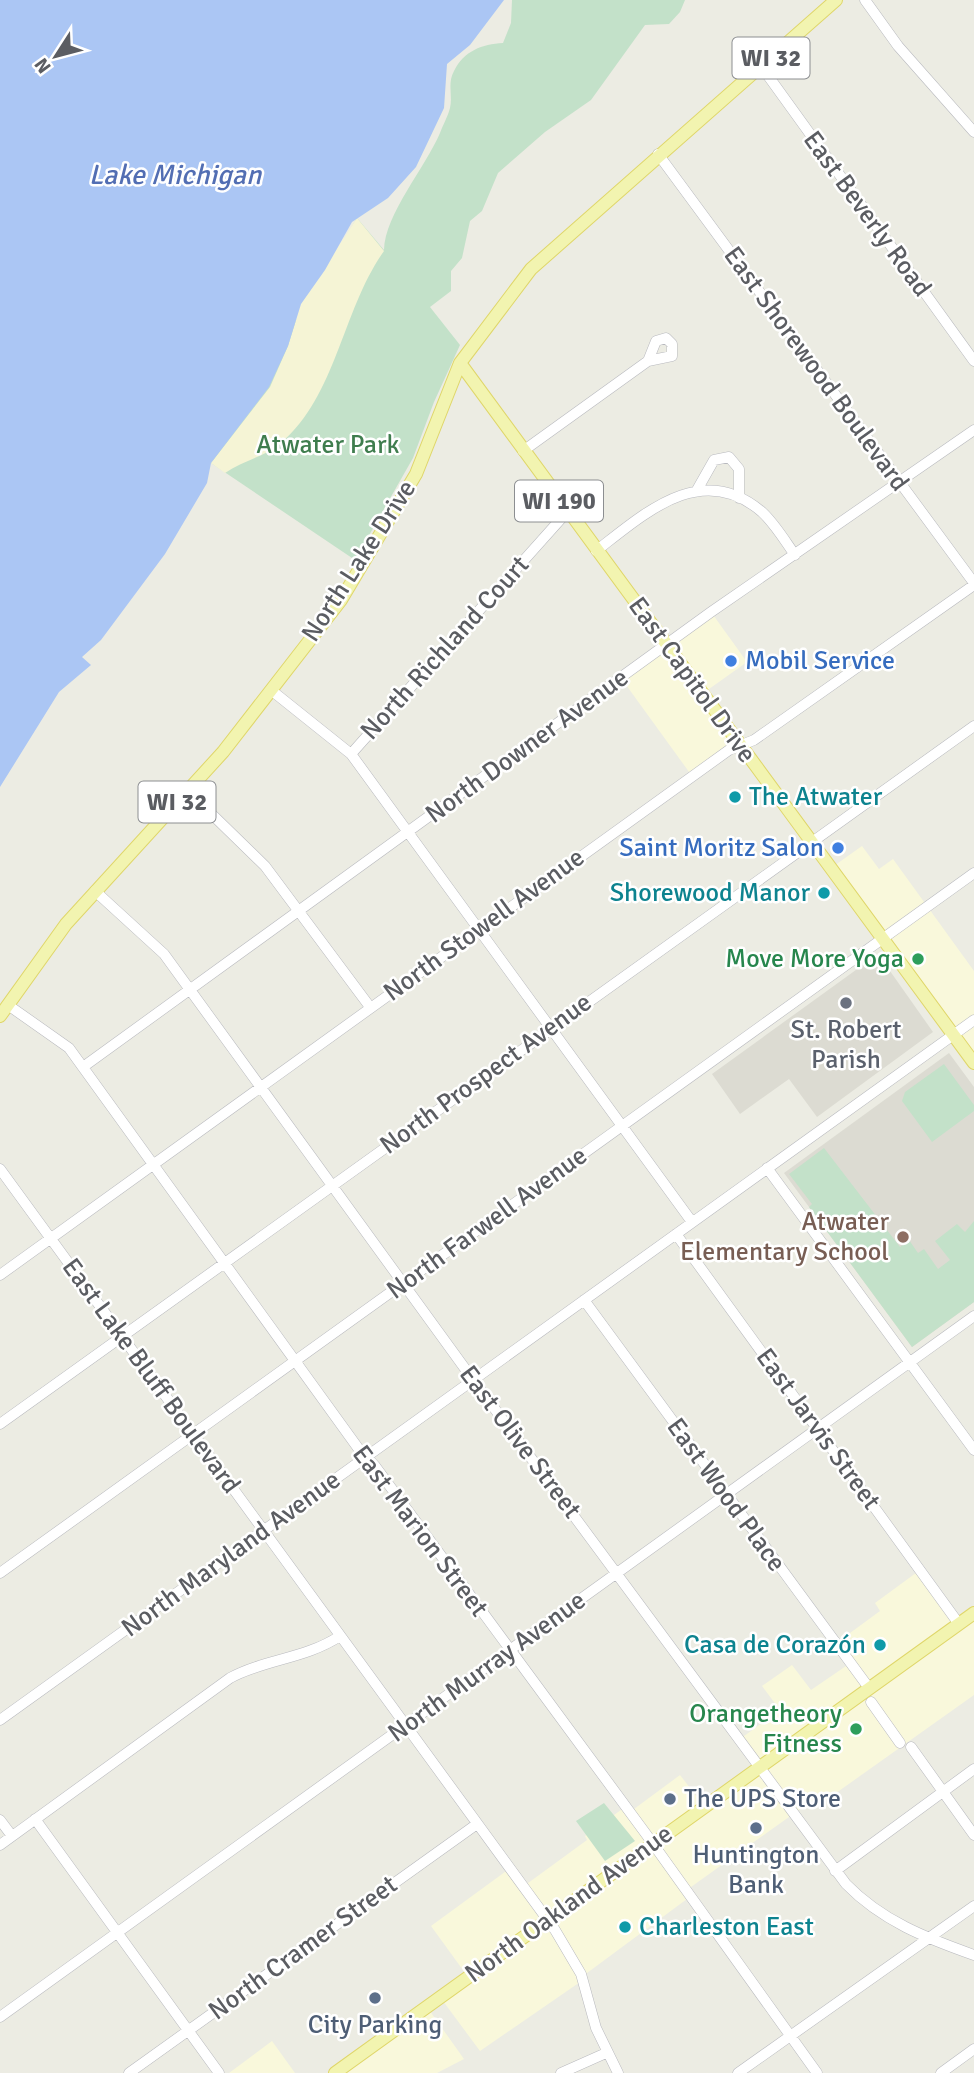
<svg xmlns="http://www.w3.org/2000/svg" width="974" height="2073" viewBox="0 0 974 2073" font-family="Signika,sans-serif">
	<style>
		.commercial { fill: #f9f8db }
		.education { fill: #dcdbd2 }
		.green { fill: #c3e1c9 }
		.sand { fill: #f5f4d5 }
		.water { fill: #abc6f4 }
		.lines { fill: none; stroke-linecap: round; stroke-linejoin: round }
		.minor-casing { stroke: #b8b9be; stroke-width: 11 }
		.major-casing { stroke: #dfd669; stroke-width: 14 }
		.minor { stroke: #fff; stroke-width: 10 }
		.major { stroke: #f2f4b0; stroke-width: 12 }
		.shop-dot { fill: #3f7fe0; stroke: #fff; stroke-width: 2.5 }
		.culture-dot { fill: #0f9aa8; stroke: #fff; stroke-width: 2.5 }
		.leisure-dot { fill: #2e9e5b; stroke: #fff; stroke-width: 2.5 }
		.worship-dot { fill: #6b7280; stroke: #fff; stroke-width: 2.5 }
		.education-dot { fill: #8d6e63; stroke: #fff; stroke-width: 2.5 }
		.service-dot { fill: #5c6f8a; stroke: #fff; stroke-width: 2.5 }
		.labels { text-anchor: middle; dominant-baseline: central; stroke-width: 5; stroke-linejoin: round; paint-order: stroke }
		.shield { fill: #fff; stroke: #8c8e91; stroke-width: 2 }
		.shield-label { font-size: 24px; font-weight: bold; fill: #5b5d62 }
		.street-label { font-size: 26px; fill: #5b5d62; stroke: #fff }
		.park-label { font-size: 26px; fill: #3f7d4e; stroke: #fff }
		.shop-label { font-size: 26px; fill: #366cbe; stroke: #fff; text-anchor: start }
		.culture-label { font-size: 26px; fill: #0d838f; stroke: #fff; text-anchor: start }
		.leisure-label { font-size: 26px; fill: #27864d; stroke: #fff; text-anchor: end }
		.worship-label { font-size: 26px; fill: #5b616d; stroke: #fff }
		.education-label { font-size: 26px; fill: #785e54; stroke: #fff; text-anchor: end }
		.service-label { font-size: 26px; fill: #4e5e75; stroke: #fff }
		.water-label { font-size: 28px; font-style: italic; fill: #526eb3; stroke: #fff }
	</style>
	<rect width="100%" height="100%" fill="#ecece3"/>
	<path class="commercial" d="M711 612 747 662 702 694 740 746 692 776 621 678Z
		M862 846 879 869 893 859 974 971V1063L831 868Z
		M920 1570 959 1624 974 1613V1695L822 1803 817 1797 691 1887 687 1890 691 1896 583 1976V1980L480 2051 440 1997 468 1977 431 1926 509 1869 524 1886 587 1840 585 1836 625 1807 630 1812 680 1775 704 1806 759 1767 740 1739 780 1710 762 1686 792 1665 811 1690 849 1664 835 1644 880 1611 875 1603Z
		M427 2007 464 2059 437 2073H335Z
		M272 2041 295 2073H229Z"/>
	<path class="education" d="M878 954 933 1032 817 1117 789 1079 740 1114 712 1074Z
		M949 1053 974 1087V1302L912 1347 784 1173Z"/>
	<path class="green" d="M512 0H685L680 12 669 24 645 25 591 100 545 132 498 173 482 211 470 221 462 258 451 271V291L430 307 460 345 434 402 413 458 355 560 211 463 357 218 384 250C385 214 425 168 440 133 443 125 448 116 450 108 453 95 447 84 454 71 464 51 482 44 503 43L511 23Z
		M944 1064 974 1105V1111L932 1142 902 1101 905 1092Z
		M824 1148 900 1247 909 1240 918 1253 924 1249 938 1269 950 1260 935 1241 957 1224 965 1232 974 1221V1302L912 1347 809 1207 812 1204 789 1174Z
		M604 1803 635 1841 605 1861 576 1821Z"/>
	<path class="sand" d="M357 218 384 251C342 310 337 395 281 443 264 457 242 461 225 473L211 463 270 387 288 346 301 304Z"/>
	<path class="water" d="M0 0H504L470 45 447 64 444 108 416 167 388 198 352 222 325 270 301 304 288 346 269 387 211 463 207 483 165 554 101 640 82 657 91 665 59 692 0 787Z"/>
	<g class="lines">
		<g class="minor-casing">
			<path id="minor" d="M865 0 898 46 974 132
				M761 66 974 361
				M658 154 974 583
				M523 451 648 361 672 356V344L666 338 656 341 648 361
				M697 490 714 460 729 457 739 469V498
				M596 551C645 513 702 460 762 512 775 524 785 541 795 555
				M271 690 351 754 692 1222
				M351 754 567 512
				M188 791 265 866 370 1007
				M95 891 164 954 466 1370 846 1884C882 1921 926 1938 974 1955
				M8 1005 69 1048 358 1448 375 1466 646 1834 817 2073
				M83 1067 711 612 974 430
				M767 1168 974 1450
				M0 1169 555 1930 581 1974 596 2028 618 2073
				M676 1234 959 1624
				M0 1275 729 750 754 740 974 585
				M584 1300 869 1688
				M0 1424 974 726
				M0 1573 974 873
				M871 1702 900 1743
				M0 1720 974 1020
				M911 1747 974 1835
				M35 1819 219 2073
				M0 1820 12 1836
				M0 1845 230 1678C265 1659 305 1659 340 1636
				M835 1871 974 1769
				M0 2017 974 1316
				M129 2073 477 1824
				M561 2073 606 2053
				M738 2073 974 1906
				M941 2073 974 2049"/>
		</g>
		<g class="major-casing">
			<path id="major" d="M460 363 974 1063
				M0 1016 66 924 223 752 341 600 416 474 460 363 531 269 836 0
				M335 2073 974 1613"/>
		</g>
		<use href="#minor" class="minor"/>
		<use href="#major" class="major"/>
	</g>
	<g class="shop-dot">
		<circle cx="731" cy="661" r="7"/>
		<circle cx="838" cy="848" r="7"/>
	</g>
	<g class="culture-dot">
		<circle cx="735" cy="797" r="7"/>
		<circle cx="824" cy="893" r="7"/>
		<circle cx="880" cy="1645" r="7"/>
		<circle cx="625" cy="1927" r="7"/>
	</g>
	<g class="leisure-dot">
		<circle cx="918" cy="959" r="7"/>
		<circle cx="856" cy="1729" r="7"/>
	</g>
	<circle class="worship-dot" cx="846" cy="1003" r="7"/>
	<circle class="education-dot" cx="903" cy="1237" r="7"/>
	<g class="service-dot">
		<circle cx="670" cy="1799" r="7"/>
		<circle cx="756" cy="1828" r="7"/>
		<circle cx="375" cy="1998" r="7"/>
	</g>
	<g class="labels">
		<g class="shield">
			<rect x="732.5" y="37.5" width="77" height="41" rx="5"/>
			<rect x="515" y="480.5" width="88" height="41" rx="5"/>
			<rect x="138.5" y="781.5" width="77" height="41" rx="5"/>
		</g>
		<g class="shield-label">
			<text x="771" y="58">WI 32</text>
			<text x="559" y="501">WI 190</text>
			<text x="177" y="802">WI 32</text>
		</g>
		<g class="street-label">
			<text transform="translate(867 214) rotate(54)">East Beverly Road</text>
			<text transform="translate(816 369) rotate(54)">East Shorewood Boulevard</text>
			<text transform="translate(359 561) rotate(-57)">North Lake Drive</text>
			<text transform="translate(445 648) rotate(-48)">North Richland Court</text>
			<text transform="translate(692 680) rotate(54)">East Capitol Drive</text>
			<text transform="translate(527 746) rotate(-36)">North Downer Avenue</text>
			<text transform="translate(484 925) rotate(-36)">North Stowell Avenue</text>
			<text transform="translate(486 1074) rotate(-36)">North Prospect Avenue</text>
			<text transform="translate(487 1223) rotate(-36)">North Farwell Avenue</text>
			<text transform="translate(151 1376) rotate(54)">East Lake Bluff Boulevard</text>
			<text transform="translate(818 1429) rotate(54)">East Jarvis Street</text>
			<text transform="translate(520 1442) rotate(53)">East Olive Street</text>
			<text transform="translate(726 1495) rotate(54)">East Wood Place</text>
			<text transform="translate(420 1531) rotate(53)">East Marion Street</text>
			<text transform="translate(231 1554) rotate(-36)">North Maryland Avenue</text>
			<text transform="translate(487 1667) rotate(-36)">North Murray Avenue</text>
			<text transform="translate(569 1904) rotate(-36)">North Oakland Avenue</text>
			<text transform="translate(303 1948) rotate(-36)">North Cramer Street</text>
		</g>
		<g class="park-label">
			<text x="328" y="445">Atwater Park</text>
		</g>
		<g class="shop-label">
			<text x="745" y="661">Mobil Service</text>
			<text x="824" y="848" text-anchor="end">Saint Moritz Salon</text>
		</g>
		<g class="culture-label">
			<text x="749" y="797">The Atwater</text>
			<text x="810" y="893" text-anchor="end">Shorewood Manor</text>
			<text x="866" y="1645" text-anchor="end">Casa de Corazón</text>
			<text x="639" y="1927">Charleston East</text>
		</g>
		<g class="leisure-label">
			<text x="904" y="959">Move More Yoga</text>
			<text x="842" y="1714">Orangetheory<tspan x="842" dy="30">Fitness</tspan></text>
		</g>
		<g class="worship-label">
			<text x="846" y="1030">St. Robert<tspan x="846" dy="30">Parish</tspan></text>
		</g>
		<g class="education-label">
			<text x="889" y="1222">Atwater<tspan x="889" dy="30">Elementary School</tspan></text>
		</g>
		<g class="service-label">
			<text x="684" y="1799" text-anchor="start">The UPS Store</text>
			<text x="756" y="1855">Huntington<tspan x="756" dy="30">Bank</tspan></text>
			<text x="375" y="2025">City Parking</text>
		</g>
		<g class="water-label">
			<text x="175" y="175">Lake Michigan</text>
		</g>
	</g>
	<g transform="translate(56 56) rotate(234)" stroke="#ffffff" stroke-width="5" paint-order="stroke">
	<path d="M0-5L12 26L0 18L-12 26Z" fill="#5b5d62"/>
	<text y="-10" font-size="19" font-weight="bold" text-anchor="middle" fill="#5b5d62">N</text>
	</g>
</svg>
